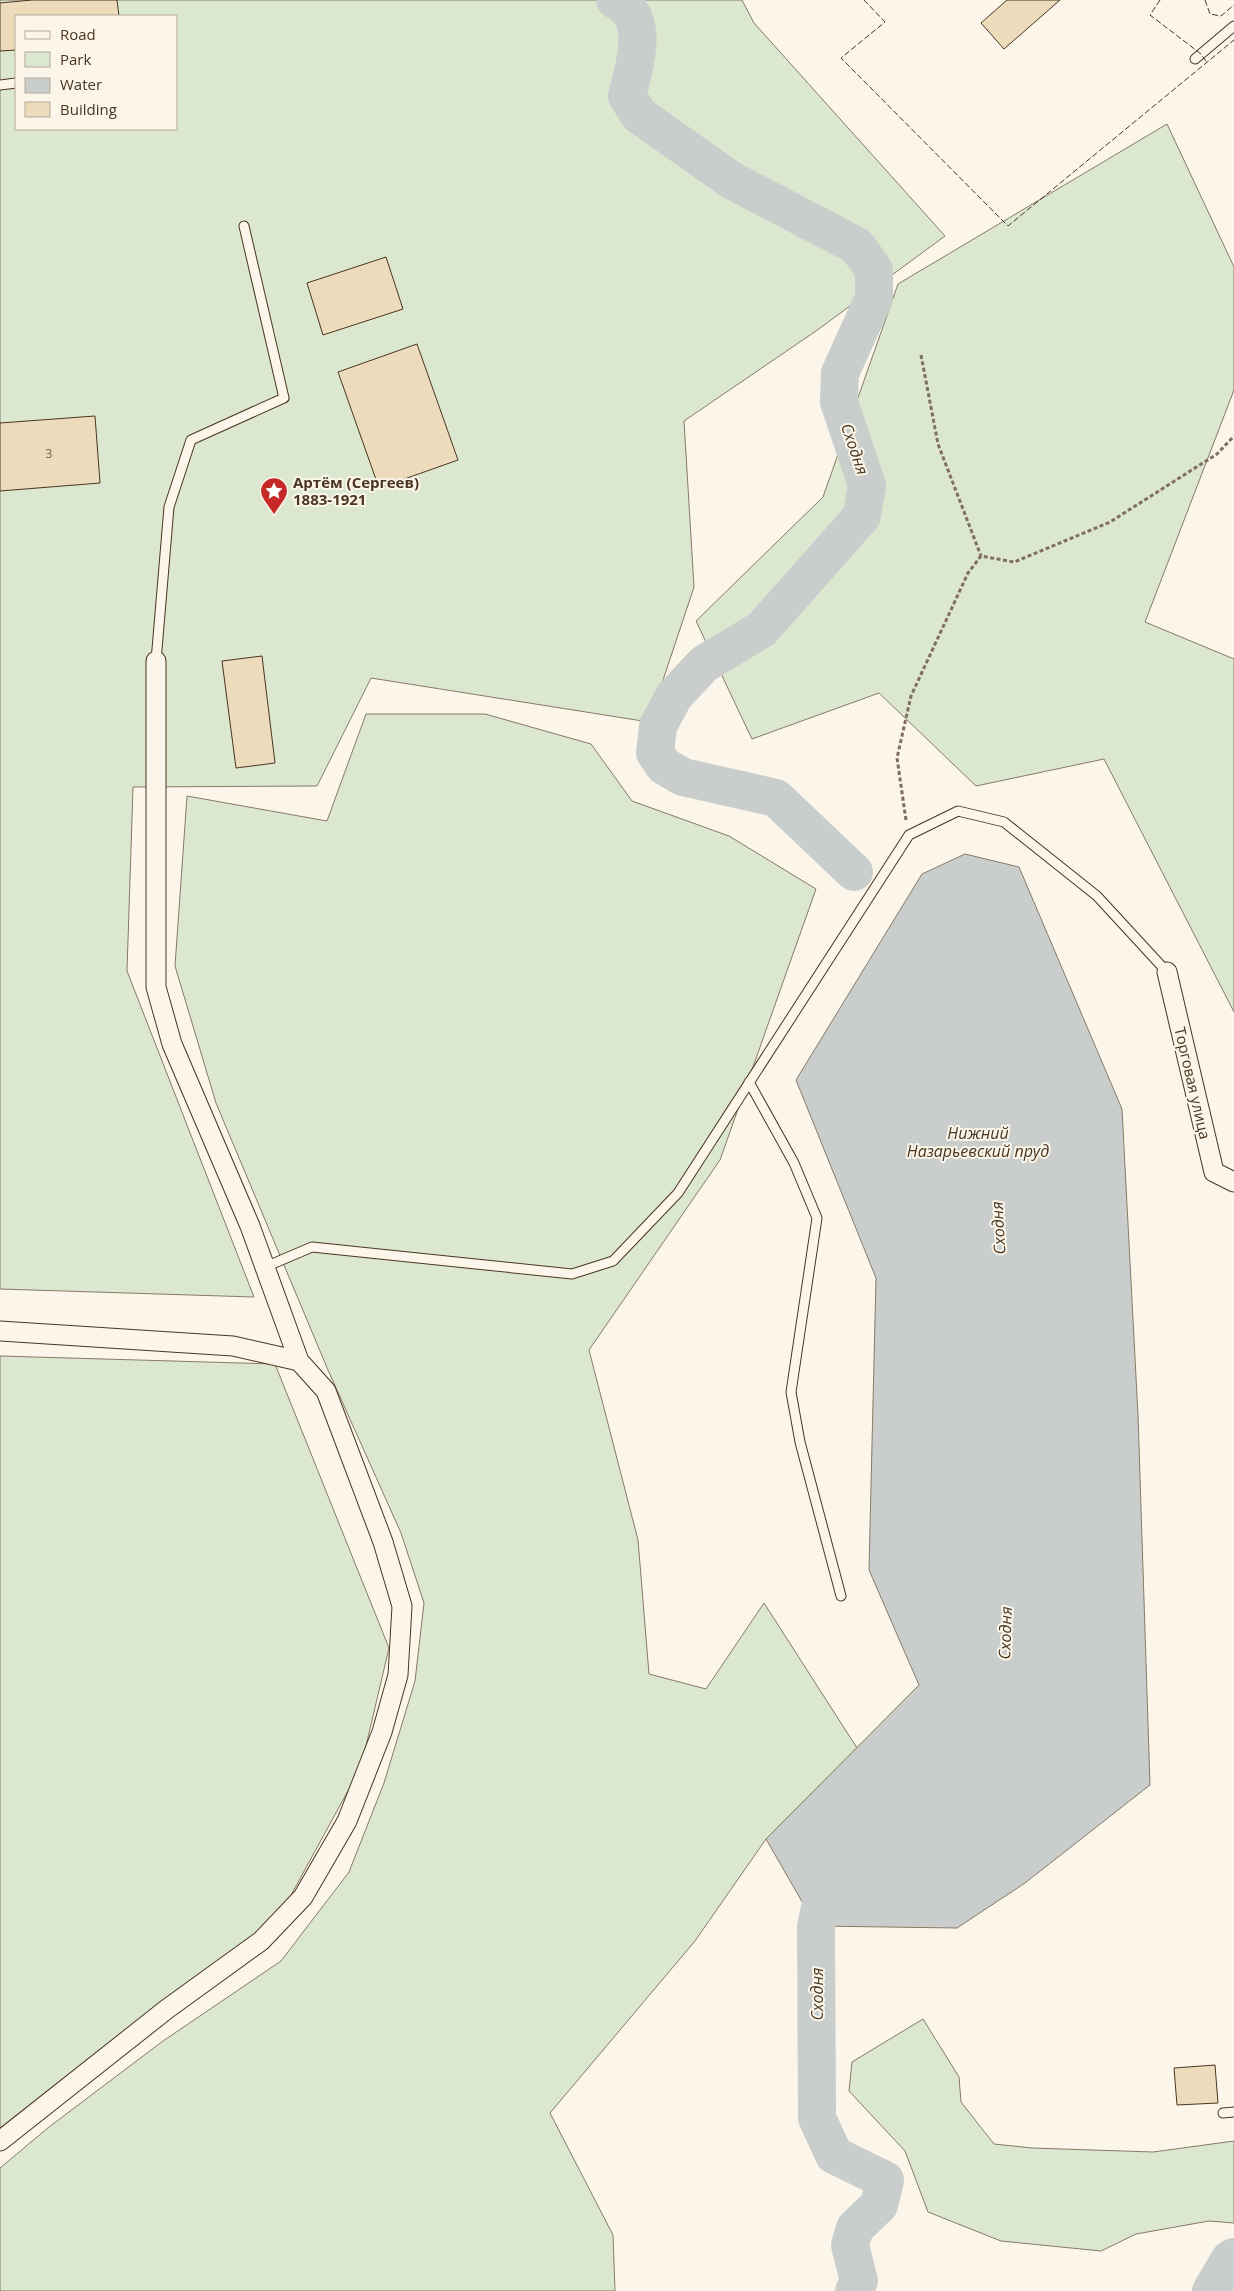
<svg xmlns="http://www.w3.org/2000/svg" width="1234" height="2291" viewBox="0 0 1234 2291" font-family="'Open Sans',sans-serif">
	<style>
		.green { fill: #dce7d0; stroke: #887966; fill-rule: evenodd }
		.water { fill: #c9cecd; stroke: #887966 }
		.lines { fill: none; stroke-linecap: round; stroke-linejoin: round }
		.river { stroke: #c9cecd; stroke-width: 38 }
		.building { fill: #ecdcbc; stroke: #4a3520 }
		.lane-casing { stroke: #4a3520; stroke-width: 11 }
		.street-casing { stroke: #4a3520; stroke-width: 21 }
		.path { stroke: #7f6f5c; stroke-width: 3; stroke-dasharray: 4 2.5; stroke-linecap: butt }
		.lane { stroke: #fbf6e9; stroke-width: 9 }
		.street { stroke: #fbf6e9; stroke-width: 19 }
		.fence { stroke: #4a3520; stroke-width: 1; stroke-dasharray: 6 2.5; stroke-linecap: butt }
		.labels { text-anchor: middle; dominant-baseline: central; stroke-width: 4; stroke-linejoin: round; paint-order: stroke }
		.number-label { font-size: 12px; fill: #725f47 }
		.poi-label { font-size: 15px; font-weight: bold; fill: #4a3520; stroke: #fbf6e9; text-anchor: start }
		.street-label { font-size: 15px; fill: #4a3520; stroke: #fbf6e9 }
		.water-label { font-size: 16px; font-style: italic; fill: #4a3520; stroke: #fbf6e9 }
	</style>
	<rect width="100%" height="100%" fill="#fbf6e9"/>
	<path class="green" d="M0 0H742L754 23 945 236 816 331 684 421 694 587 649 722 371 678 317 786 133 787 127 971 254 1297 0 1289ZM16 16H176V129H16Z
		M1167 124 1234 267V390L1145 622 1234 659V1012L1104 759 976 786 879 693 752 739 696 621 823 497 898 284Z
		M366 714H485L591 744 632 801 729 836 816 889 720 1160 589 1350 638 1540 649 1674 706 1689 764 1603 857 1748 766 1839 695 1941 550 2113 613 2235 615 2291H0V2168L49 2127 163 2041 281 1961 349 1872 384 1783 415 1681 424 1603 401 1533 328 1370 216 1103 175 966 187 796 327 821Z
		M0 1356 275 1364 389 1648 361 1767 278 1919 0 2129Z
		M923 2019 959 2077 961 2102 994 2144 1032 2148 1153 2152 1234 2141V2223L1209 2221 1136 2234 1101 2251 1001 2241 928 2212 905 2151 849 2091 852 2062Z"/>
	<path class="water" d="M965 854 1019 867 1122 1109 1138 1415 1150 1785 1025 1883 957 1928 816 1926 766 1839 919 1685 869 1570 876 1278 796 1080 922 874Z"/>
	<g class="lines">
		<path class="river" d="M615 0C652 17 634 66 627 96L639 115 731 180 857 246 874 270V298L840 373 839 402 867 485 862 516 762 629 704 664 674 696 658 726 655 753 664 766 683 777 776 798 854 872
			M827 1876 816 1926 817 2118 834 2155 885 2180 879 2205 855 2228 850 2245 859 2281 854 2291
			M1211 2291 1230 2259 1234 2257"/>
	</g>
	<path class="building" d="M32 0H117L119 16H16V50L0 51V3Z
		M1007 0H1060L1004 49 981 23Z
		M386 257 403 309 323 335 307 283Z
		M417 344 458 460 379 488 338 372Z
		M95 416 100 483 0 491V423Z
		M262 656 275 763 236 768 222 661Z
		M1215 2065 1218 2103 1177 2105 1174 2068Z"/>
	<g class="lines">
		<g class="lane-casing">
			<path id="lane" d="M1195 59 1234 26
				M0 85 16 83
				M156 661 169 507 191 440 284 398 244 226
				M749 1082 794 1163 817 1218 791 1392 800 1442 841 1596
				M265 1267 312 1247 572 1274 613 1261 678 1193 909 835 958 811 1004 822 1097 896 1167 972
				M1223 2113 1234 2112"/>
		</g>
		<g class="street-casing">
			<path id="street" d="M1167 972 1214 1172 1234 1182
				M0 1331 233 1346 299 1361
				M0 2141 167 2009 261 1941 303 1897 347 1821 382 1732 398 1675 402 1606 383 1542 326 1391 299 1361 250 1226 172 1044 156 987V661"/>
		</g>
		<path class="path" d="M921 355 938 444 981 556
			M906 820 897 758 911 696 968 573 981 556 1014 562 1110 522 1217 454 1234 436"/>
		<use href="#lane" class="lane"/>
		<use href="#street" class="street"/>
		<path class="fence" d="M864 0 885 22 841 58 1008 226 1234 40
			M1160 0 1150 15 1201 54 1207 63
			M1205 0 1210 14 1221 16 1234 5"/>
	</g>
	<defs>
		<g id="sight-pin" transform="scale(1.4375)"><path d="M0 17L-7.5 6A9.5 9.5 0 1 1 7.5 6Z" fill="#c62828" stroke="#fbf6e9"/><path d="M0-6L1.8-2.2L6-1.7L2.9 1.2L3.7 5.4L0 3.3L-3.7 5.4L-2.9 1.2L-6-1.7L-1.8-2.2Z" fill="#fff"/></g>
	</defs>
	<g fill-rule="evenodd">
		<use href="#sight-pin" x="274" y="491"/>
	</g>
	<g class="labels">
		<g class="number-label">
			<text x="49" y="453">3</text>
		</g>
		<g class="poi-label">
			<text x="293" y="482">Артём (Сергеев)<tspan x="293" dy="17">1883-1921</tspan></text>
		</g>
		<g class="street-label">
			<text transform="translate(1193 1083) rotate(77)">Торговая улица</text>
		</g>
		<g class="water-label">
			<text transform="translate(855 449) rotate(71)">Сходня</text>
			<text x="978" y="1133">Нижний<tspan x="978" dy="18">Назарьевский пруд</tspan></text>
			<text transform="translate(998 1228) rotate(-93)">Сходня</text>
			<text transform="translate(1005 1633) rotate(-88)">Сходня</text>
			<text transform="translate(817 1994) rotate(-90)">Сходня</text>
		</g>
	</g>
	<rect x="15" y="15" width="162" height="115" fill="#fbf6e9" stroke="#b4a999"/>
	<rect x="25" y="31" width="25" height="8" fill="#fbf6e9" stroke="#b4a999"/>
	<text x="60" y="40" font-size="15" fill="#4a3520">Road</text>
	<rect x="25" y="52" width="25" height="15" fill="#dce7d0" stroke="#b4a999"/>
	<text x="60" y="65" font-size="15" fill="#4a3520">Park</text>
	<rect x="25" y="78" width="25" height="15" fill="#c9cecd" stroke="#b4a999"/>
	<text x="60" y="90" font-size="15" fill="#4a3520">Water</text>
	<rect x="25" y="102" width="25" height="15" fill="#ecdcbc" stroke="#b4a999"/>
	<text x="60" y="115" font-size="15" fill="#4a3520">Building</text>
</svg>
